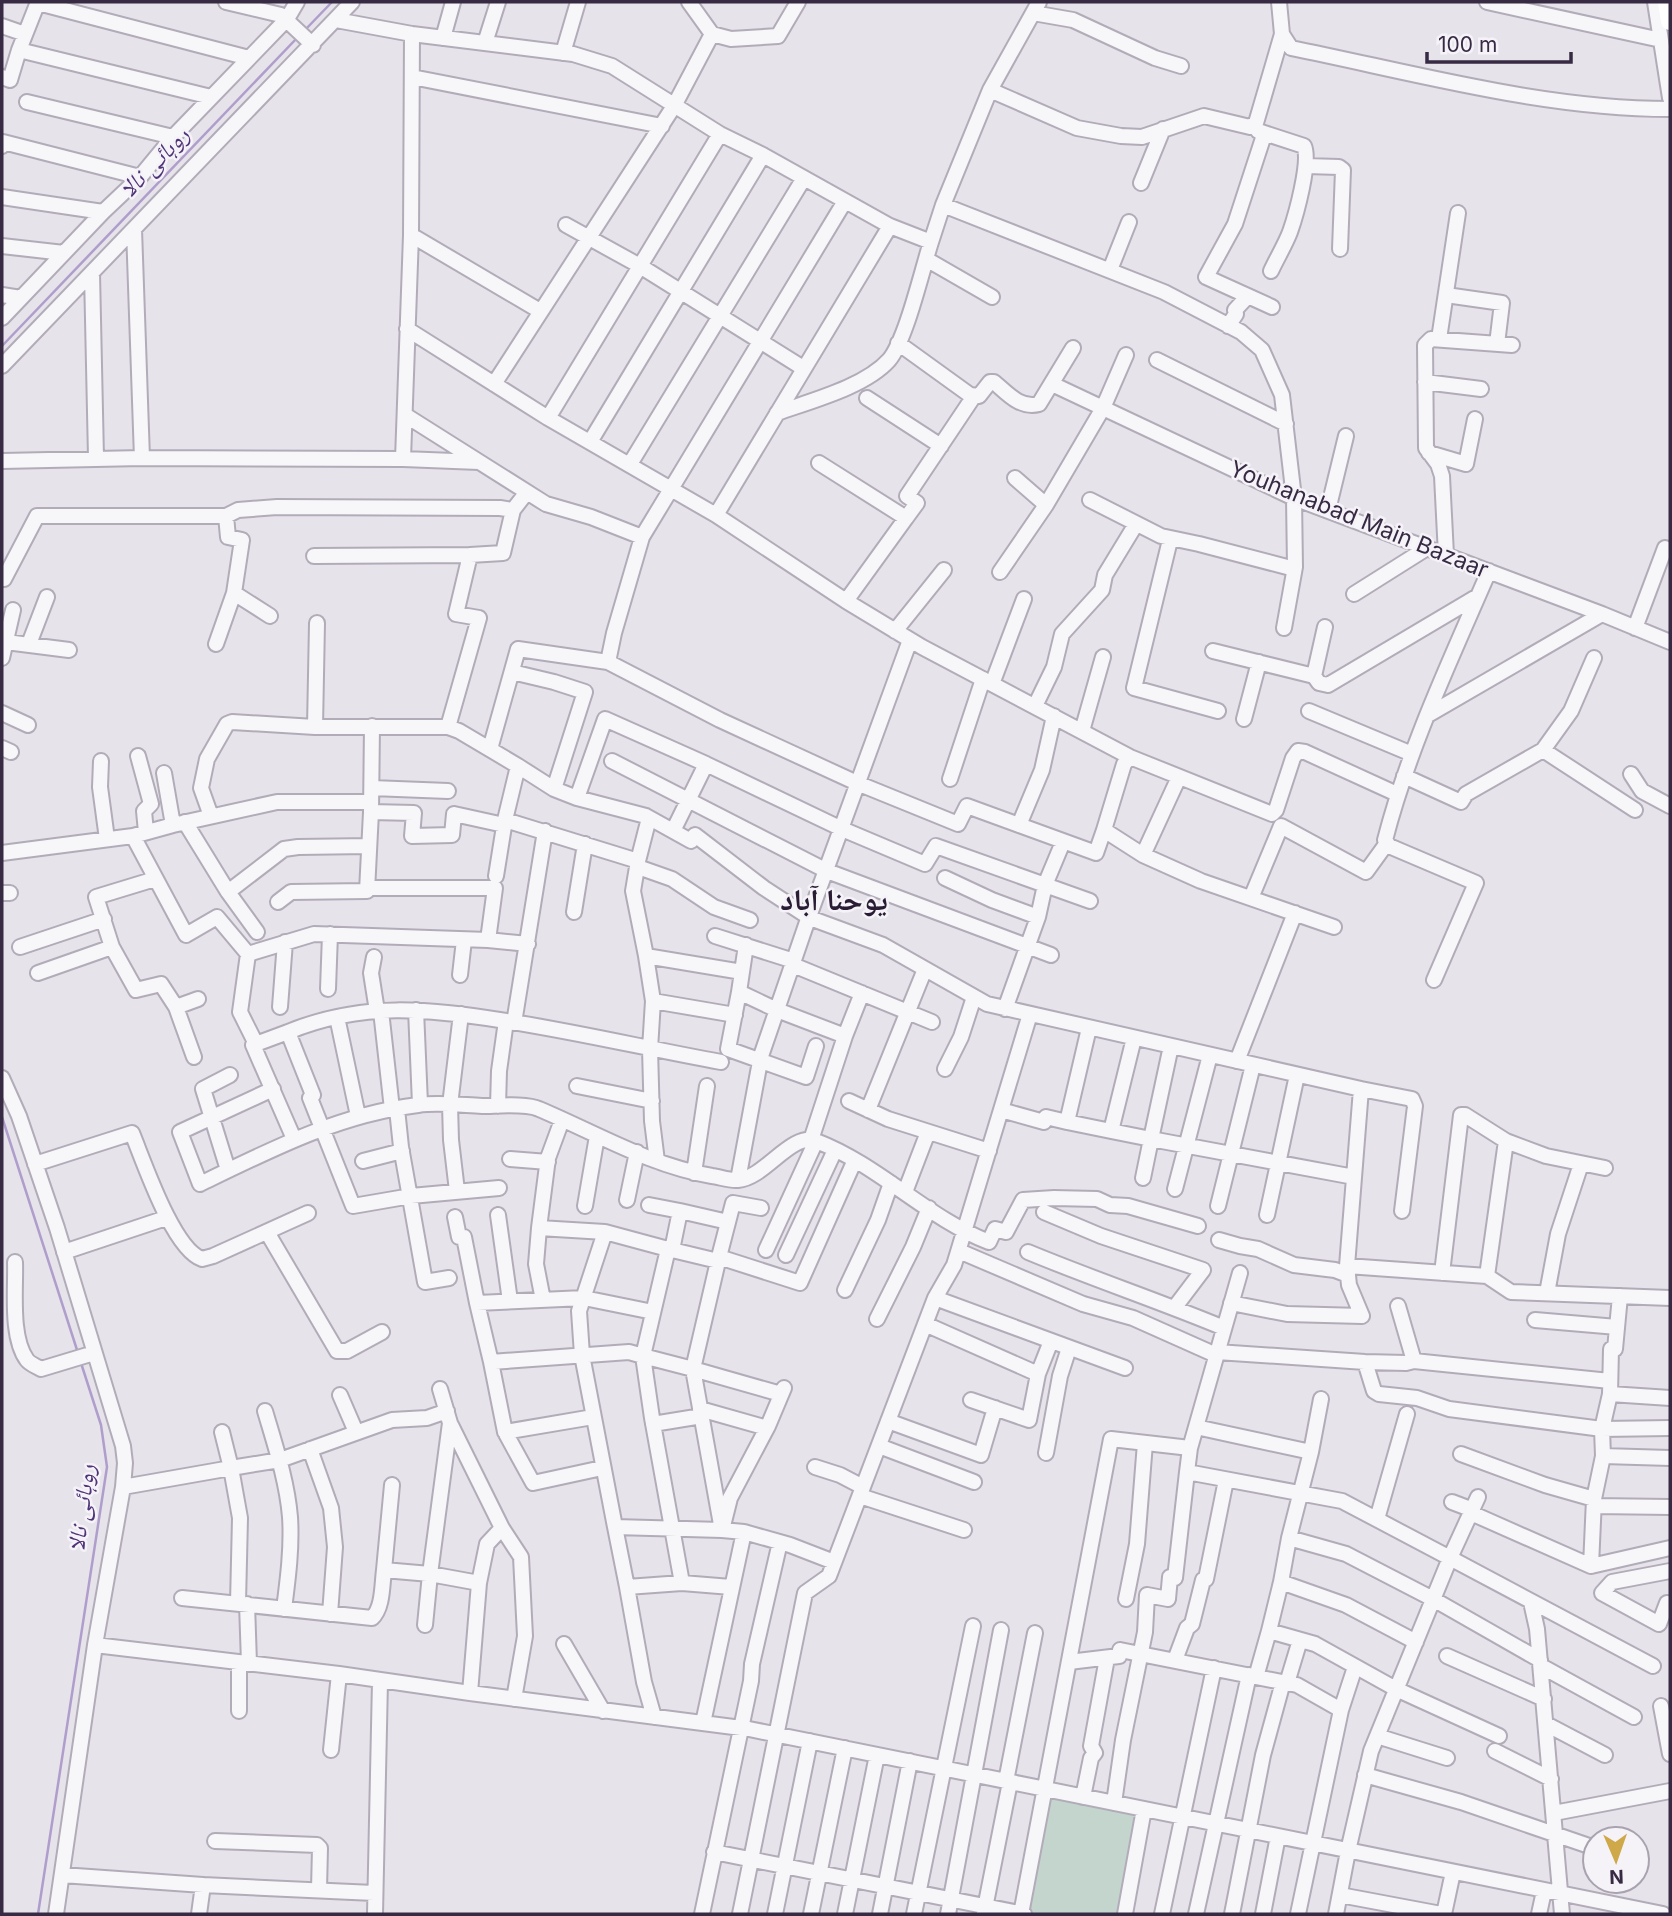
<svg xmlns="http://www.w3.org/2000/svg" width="1672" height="1916" viewBox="0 0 1672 1916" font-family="Inter,'Noto Naskh Arabic',sans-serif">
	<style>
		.green { fill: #c4d5ce }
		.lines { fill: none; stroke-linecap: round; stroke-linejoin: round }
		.stream { stroke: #af9ecb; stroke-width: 2.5 }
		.minor-casing { stroke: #b2acb9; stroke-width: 18 }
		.major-casing { stroke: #aba2b7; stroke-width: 21 }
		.minor { stroke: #f7f6f9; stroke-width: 14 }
		.major { stroke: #fff; stroke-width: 18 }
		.labels { text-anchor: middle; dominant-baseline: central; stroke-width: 5; stroke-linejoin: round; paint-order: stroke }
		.street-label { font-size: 23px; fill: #372a43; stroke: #f5f3f8 }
		.water-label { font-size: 24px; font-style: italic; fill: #503478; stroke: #f5f3f8 }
		.district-label { font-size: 30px; font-weight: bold; fill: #291c34; stroke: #f5f3f8 }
	</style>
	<rect width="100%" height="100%" fill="#e7e3eb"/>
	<path class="green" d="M1045 1789 1144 1809 1125 1914H1024Z"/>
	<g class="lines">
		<path class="stream" d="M304 31 332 2
			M2 346 297 38
			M2 1117 78 1353
			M38 1914 107 1467 101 1425 81 1363"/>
		<g class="minor-casing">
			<path id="minor" d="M226 2 281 15 313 45
				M689 2 712 34 731 39 778 36 798 2
				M1279 2 1282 34 1291 48C1415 73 1543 109 1670 109
				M1487 2 1661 40
				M1655 2 1670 98
				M38 3 249 58
				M1033 13 1073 20 1155 58 1181 66
				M336 20 412 34 573 54 612 66 720 134 763 155 890 226 931 242 943 205 990 90 1039 2
				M2 26 25 34
				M443 38 453 2
				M485 43 498 2
				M19 50 211 97
				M563 53 578 2
				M2 77 10 80 19 50 38 2
				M412 77 662 126
				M990 90 1077 128 1121 136 1142 137 1204 116 1250 127 1256 123 1282 34
				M27 102 173 137
				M1258 131 1304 146C1311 161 1296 215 1290 232 1285 245 1277 258 1271 271
				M1264 135 1235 224 1206 277 1272 307
				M2 146 3 142 140 177
				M1306 166 1339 167 1343 170 1340 249
				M1141 183 1163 129
				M2 197 103 212
				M943 205 1164 292 1241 332 1262 350 1282 395 1294 498 1295 567H1287L1199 544 1161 536 1090 500
				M566 225 640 266 803 368
				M134 229 142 458
				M411 235 540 311
				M2 246 64 253
				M926 259 992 297
				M1110 270 1129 222
				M92 273 96 458
				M2 295 21 298
				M1446 295 1502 303 1497 344
				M2 318 103 212 140 177 173 137 287 19 297 2
				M1228 326 1236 314 1235 310 1248 296
				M407 329 548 418 716 515 846 601 922 647 1130 757 1272 814 1276 810 1293 758 1298 751 1305 752 1397 794
				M1439 339 1458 213
				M898 343 970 395 979 396 990 382H994C1007 393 1020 409 1039 404L1073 348
				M1157 360 1286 424
				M2 366 352 2
				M1425 382 1481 389
				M494 384 674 106 712 34
				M1052 384 1294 498 1602 614 1670 642
				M867 398 941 446
				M777 413C810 401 865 387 889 360 906 340 922 270 931 242
				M405 415 546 504 591 517 642 537 845 201
				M548 418 720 134
				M590 442 763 155
				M1429 453 1466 464 1475 419
				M403 459 479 462
				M2 461 142 458 403 459 411 235 412 34
				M819 463 906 518 846 601
				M630 464 804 178
				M1015 478 1046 505 1103 408 1126 355
				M1328 510 1346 436
				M716 515 890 226
				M226 516 228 537 242 540 234 593 270 616
				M906 518 917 503 907 496 974 396
				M1170 540 1134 688 1218 711
				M1446 555 1442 476 1438 464 1426 448 1425 345 1431 339 1512 345
				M314 556 470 555
				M1000 572 1046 505
				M2 579H4L37 516H226L238 510 277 507 500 508 513 510 527 492
				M1354 594 1427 548
				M1284 628 1295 567
				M1635 628 1665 548
				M895 631 944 570
				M6 642 69 650
				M29 644 47 597
				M216 644 234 593
				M1213 651 1314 676 1319 683 1328 685 1478 596
				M2 658 13 610
				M608 662 614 633 642 537
				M512 672 554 682 585 692 554 789
				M1314 676 1325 627
				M992 684 1024 599
				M1035 706 1054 667 1062 634 1102 590 1105 575 1136 524
				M1309 711 1412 754
				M2 713 28 725
				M1428 715 1602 614
				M1244 719 1259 662
				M315 727 317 623
				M448 727 479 618 456 614 470 555 503 553 513 510
				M1082 731 1103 657
				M2 748 11 752
				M490 749 518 649 608 662 720 720 857 783 958 824 967 806 1096 853 1104 830 1143 855 1201 881 1334 927
				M1543 750 1635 810
				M138 756 151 804 144 811 146 832
				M101 761 100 787 107 839
				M612 761 827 871 1051 955
				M518 766 554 789 577 798 646 816 691 841 695 835 764 888 810 918 883 945 987 1004 1361 1089 1347 1266 1349 1285 1362 1316 1287 1314 1231 1303
				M164 773 173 825
				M1631 774 1642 791 1670 806
				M1404 776 1461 802 1466 794 1543 750 1571 711 1594 658
				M950 779 983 679
				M372 788 448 791
				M577 798 605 719 706 764
				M371 812 414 813 412 836 452 835 454 814 504 825
				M211 816 201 788 207 759 227 724 232 722 315 727H448L459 731 518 766 505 820 638 861
				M649 818 638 861 633 891 646 956 742 972
				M185 822 228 892 257 932
				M1019 825 1042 770 1054 716
				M1104 830 1124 764 1130 757
				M673 831 706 764 842 829 925 864 936 846 1090 901
				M133 836 186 935 217 917 248 954
				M2 853 133 836 173 825 277 802H371
				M1143 855 1179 777
				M638 867 672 879 714 907 750 920
				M496 876 505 820
				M945 878 992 900 1038 917 1045 885 1063 842
				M155 879 96 897 112 947 136 990 161 984 176 1007 198 999
				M368 888H495L488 940
				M228 892 284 849 298 847 369 846
				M2 893H10
				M1251 898 1281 826 1366 872 1387 843
				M278 902 291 892 367 891 371 812 372 726
				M574 912 585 844
				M715 936 794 961
				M746 945 739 992 777 1010 845 1036 862 993
				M20 947 104 919
				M646 956 653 1001 650 1049 652 1121 657 1161
				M374 957 371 973 377 1011
				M793 965 932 1022
				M38 973 112 947
				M460 975 464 940
				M1434 980 1476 883 1389 846 1385 840C1409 747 1451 659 1489 571
				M328 989 330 934
				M739 992 728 1049 806 1077 816 1046
				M653 1001 735 1015
				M176 1007 194 1057
				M280 1007 285 942
				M1005 1009 1038 917
				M416 1010 420 1104
				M381 1011 392 1109
				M337 1017 358 1116
				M506 1021C578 1032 649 1049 721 1062
				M514 1023 545 831
				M288 1032 253 1045 294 1139
				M256 1044 240 1012 248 954 314 934 488 940 528 944
				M1237 1061 1295 913
				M945 1069 961 1037 974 997
				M2 1078 19 1116 57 1228 123 1446 125 1463 123 1487 95 1645 56 1914
				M577 1086 652 1101
				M273 1089 180 1132 200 1184C270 1150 340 1114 418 1105 438 1102 461 1105 482 1106 497 1106 526 1103 539 1109 596 1133 651 1166 712 1176 720 1177 730 1181 738 1180 765 1178 791 1132 816 1141 879 1165 927 1218 989 1242L995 1229 1006 1232 1023 1200 1054 1198 1097 1199 1110 1205 1128 1206 1198 1226
				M1361 1089 1412 1099 1415 1106 1402 1211
				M849 1101 888 1119 989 1151
				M498 1106 499 1071 506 1021C429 1009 363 1001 288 1032L313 1095 310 1098 353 1206 411 1196 499 1188
				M397 1109 401 1147 425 1282 449 1278
				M868 1110 925 969
				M1001 1110 1044 1122 1046 1117 1067 1122 1089 1028
				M1067 1122 1111 1131 1134 1038
				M1111 1131 1151 1139 1171 1046
				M811 1140 845 1036
				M510 1159 548 1162
				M363 1161 402 1151
				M35 1164 132 1133C144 1162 173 1249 202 1259L213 1256 308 1213
				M228 1170 203 1089 230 1075
				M694 1173 707 1086
				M1143 1178 1151 1139 1354 1177
				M738 1180 761 1056 807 922 910 640
				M1175 1189 1210 1055
				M457 1191 451 1140 450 1105 461 1014
				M905 1192 928 1132
				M627 1200 637 1152
				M649 1205 680 1211
				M585 1206 597 1136
				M1218 1206 1253 1065
				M761 1208 733 1203 719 1257 800 1283 854 1162
				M1044 1212 1101 1236 1203 1270 1175 1307
				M498 1215 510 1301
				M1267 1215 1297 1075
				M455 1217 459 1237H464L477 1303 584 1298 653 1312
				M539 1228 605 1232
				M267 1232 337 1351H347L382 1332
				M1219 1240 1240 1246 1258 1249 1294 1265 1335 1270 1348 1275
				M668 1249 605 1232 579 1311 582 1355 615 1527 722 1530 730 1498 768 1426 784 1388
				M672 1250 680 1211 728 1222
				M766 1250 816 1141
				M959 1251 1083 1304 1133 1318 1216 1355
				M64 1252 166 1218
				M1028 1252C1093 1279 1159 1301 1224 1328
				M786 1255 835 1150
				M719 1257 693 1369 781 1394
				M15 1262C16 1289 10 1337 27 1360 30 1364 36 1366 41 1369L94 1353
				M1347 1266 1487 1276 1511 1292 1670 1298
				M1442 1273 1461 1115H1465L1506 1141 1546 1156 1605 1168
				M1487 1276 1506 1141
				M845 1290 878 1220 891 1183
				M1547 1293 1558 1234 1581 1164
				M935 1298 1125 1368
				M543 1300 536 1264 539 1228 548 1158 562 1120
				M477 1303 491 1362 629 1352 643 1356 668 1249 718 1261
				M1398 1306 1414 1361 1610 1381
				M877 1319 913 1247 929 1208
				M1535 1320 1617 1327
				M925 1324 1038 1374 1051 1341
				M1217 1352 1365 1362 1406 1363 1414 1361
				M491 1362 505 1432
				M1365 1362 1374 1391 1379 1394 1417 1398 1449 1409 1602 1429 1670 1428
				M440 1389 450 1423 430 1574 479 1583 470 1693
				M1610 1394 1670 1398
				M340 1395 356 1432
				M971 1400 1029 1420 1038 1374
				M700 1409 767 1428
				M265 1411C275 1445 287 1481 290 1517 292 1547 288 1578 284 1609
				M593 1417 505 1432 533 1483 602 1468
				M888 1421 981 1455 995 1408
				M653 1424 702 1416
				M451 1425 502 1528 521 1557 525 1636 514 1699
				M1196 1427 1311 1452 1289 1538 1346 1554 1433 1599 1540 1660
				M222 1432 231 1468 280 1460 392 1420 427 1418 447 1411
				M879 1446 974 1482
				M1190 1448 1240 1273
				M310 1449 331 1508 335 1547 330 1614
				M1311 1452 1321 1399
				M1046 1453 1060 1376 1069 1348
				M1461 1454 1545 1485 1594 1499
				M1603 1456 1670 1458
				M815 1467 840 1475 863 1487
				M392 1485 384 1570 430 1574 425 1625
				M123 1487 231 1468 240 1518 238 1603
				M860 1496 964 1530
				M1478 1497 1450 1558 1653 1666
				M1452 1502 1473 1510
				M1594 1506 1670 1507
				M1471 1513 1591 1566 1670 1548
				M1377 1519 1407 1414
				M615 1527 627 1587 682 1583
				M1289 1538 1281 1582 1346 1605 1416 1642
				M1591 1566 1594 1499 1603 1456 1602 1429 1610 1394 1611 1349H1615L1620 1296
				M1670 1571 1612 1582 1602 1593 1659 1624 1667 1603 1670 1604
				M1281 1582 1269 1631 1315 1644 1396 1689 1499 1736
				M479 1583 487 1544 502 1528
				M627 1587 644 1682 654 1717
				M731 1587 682 1583 652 1418 643 1356 693 1369 722 1530 744 1532
				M182 1598 372 1618C383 1608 382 1585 384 1570
				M1126 1599 1137 1544 1145 1443
				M1531 1602 1537 1629 1562 1914
				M247 1604 249 1663
				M564 1644 603 1711
				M95 1645 339 1674 470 1693 749 1729 1663 1914
				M1447 1656 1544 1699
				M1175 1660 1187 1628 1192 1624 1203 1580 1206 1579 1226 1480
				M1069 1662 1119 1656 1120 1650 1297 1685 1341 1710 1355 1667
				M1541 1666 1634 1717
				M1256 1677 1269 1631
				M1287 1683 1300 1640
				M1661 1706 1670 1754
				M239 1711V1662
				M703 1723 744 1532 790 1545 834 1562
				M1546 1724 1605 1755
				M1377 1736 1447 1758
				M331 1750 339 1674
				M1495 1751 1551 1779
				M1365 1775 1461 1802 1595 1848
				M1006 1781 1035 1633
				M1083 1797 1091 1758 1095 1753 1091 1746 1107 1658
				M1114 1803 1123 1740 1145 1632 1147 1595 1168 1599 1170 1577 1175 1578 1187 1472
				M1554 1813 1670 1791
				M215 1841 317 1845 320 1848 319 1889
				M714 1852 1024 1914
				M62 1875 203 1885 374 1893
				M1340 1895 1441 1914
				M984 1913 1010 1782
				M199 1914 203 1885
				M375 1914 380 1681
				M702 1914 751 1681 752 1664 780 1542
				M740 1914 805 1593 829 1576 935 1298 954 1265 1030 1014
				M775 1914 810 1741
				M811 1914 845 1748
				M845 1914 877 1755
				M880 1914 910 1761
				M914 1914 973 1626
				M948 1914 1001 1630
				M1021 1914 1111 1439 1190 1448 1187 1472 1342 1501 1450 1558 1371 1751 1348 1851 1336 1914
				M1125 1914 1144 1809
				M1162 1914 1214 1668
				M1196 1914 1249 1675
				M1232 1914 1263 1755 1283 1682
				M1263 1914 1278 1836
				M1298 1914 1341 1710
				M1444 1914 1453 1872
				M1539 1914 1544 1891"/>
		</g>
		<g class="major-casing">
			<path id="major" d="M1667 2 1670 21"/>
		</g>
		<use href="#minor" class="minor"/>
		<use href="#major" class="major"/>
	</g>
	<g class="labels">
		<g class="street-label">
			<text transform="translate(1359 519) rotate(22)">Youhanabad Main Bazaar</text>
		</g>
		<g class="water-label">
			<text transform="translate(154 162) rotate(-46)">روہائی نالا</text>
			<text transform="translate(81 1508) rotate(-83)">روہائی نالا</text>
		</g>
		<g class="district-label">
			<text x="834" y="899">یوحنا آباد</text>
		</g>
	</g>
	<rect width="1672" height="1916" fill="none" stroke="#372a43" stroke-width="7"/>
	<g transform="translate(1616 1860) rotate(178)"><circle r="33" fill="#f5f3f8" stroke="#a9a3b0" stroke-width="2"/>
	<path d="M0-5L12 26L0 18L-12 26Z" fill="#cfa849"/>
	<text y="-10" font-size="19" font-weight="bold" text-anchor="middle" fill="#372a43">N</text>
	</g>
	<path d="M1427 52v10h144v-10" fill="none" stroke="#372a43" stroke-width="3.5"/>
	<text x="1438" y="52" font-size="21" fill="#372a43" stroke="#f5f3f8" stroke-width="5" paint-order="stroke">100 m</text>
</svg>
